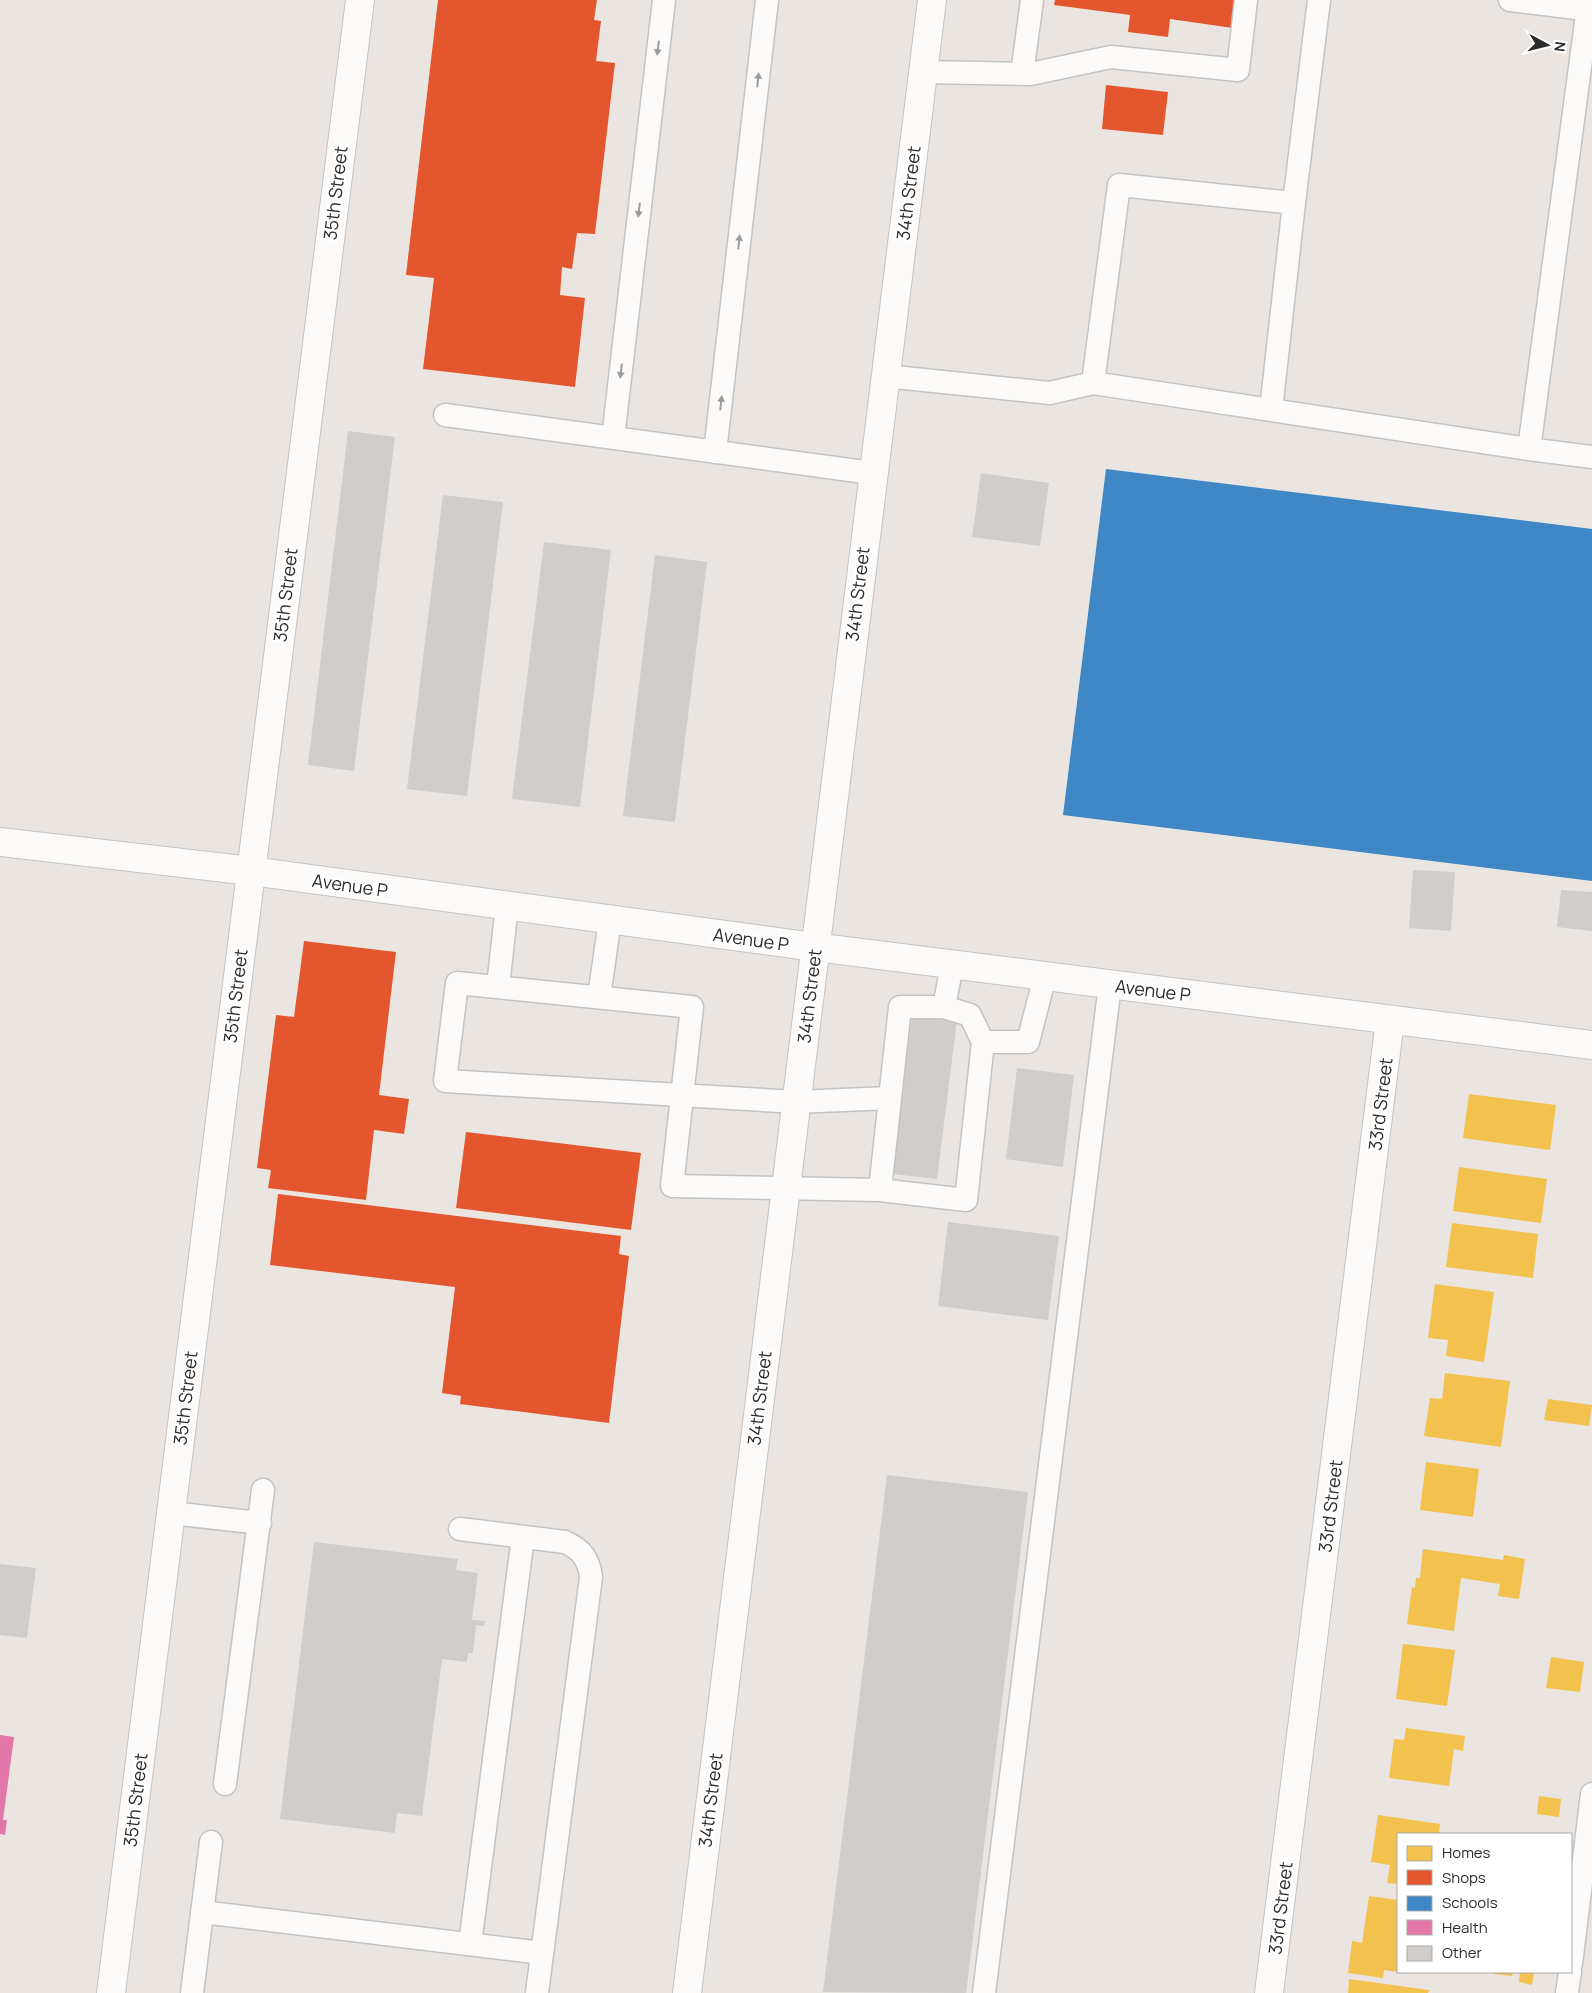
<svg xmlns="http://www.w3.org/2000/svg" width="1592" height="1993" viewBox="0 0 1592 1993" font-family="Manrope,sans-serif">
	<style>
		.homes { fill: #f2c14e }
		.shops { fill: #e4572e }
		.schools { fill: #3f88c5 }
		.health { fill: #e377a8 }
		.building { fill: #d1cdca }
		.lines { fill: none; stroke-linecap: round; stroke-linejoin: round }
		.service-casing { stroke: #c3c3c3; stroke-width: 25 }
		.minor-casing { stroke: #c3c3c3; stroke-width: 30 }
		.secondary-casing { stroke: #c3c3c3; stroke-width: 30 }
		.service { stroke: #fcfbfa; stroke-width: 22 }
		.minor { stroke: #fcfbfa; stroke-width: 28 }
		.secondary { stroke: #fcfbfa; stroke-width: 28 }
		.oneway { fill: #9e9d9d }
		.labels { text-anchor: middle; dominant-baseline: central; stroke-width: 5; stroke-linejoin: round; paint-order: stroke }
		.street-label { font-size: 18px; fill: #2b2b2b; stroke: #fff }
	</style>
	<rect width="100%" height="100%" fill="#eae5e1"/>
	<path class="homes" d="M1469 1094 1556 1105 1550 1150 1463 1138Z
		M1459 1167 1547 1179 1541 1223 1453 1211Z
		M1452 1223 1538 1234 1533 1278 1446 1267Z
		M1435 1284 1494 1292 1484 1362 1446 1356 1448 1340 1428 1338Z
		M1445 1373 1510 1381 1501 1447 1424 1436 1430 1398 1442 1399Z
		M1548 1399 1592 1405 1589 1426 1544 1420Z
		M1426 1462 1479 1469 1473 1517 1420 1510Z
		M1423 1549 1503 1560 1504 1555 1525 1559 1519 1599 1498 1596 1500 1584 1461 1578 1454 1631 1407 1624 1412 1587 1415 1588 1416 1578H1420Z
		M1403 1644 1455 1650 1447 1706 1396 1699Z
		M1551 1657 1584 1662 1580 1692 1546 1688Z
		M1406 1728 1465 1736 1463 1751 1454 1749 1449 1786 1389 1778 1394 1739 1404 1740Z
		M1539 1796 1561 1799 1559 1817 1537 1814Z
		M1378 1815 1440 1824 1439 1834H1398V1884L1387 1883 1390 1865 1371 1862Z
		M1369 1896 1398 1900V1972L1384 1970 1383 1978 1348 1973 1352 1941 1362 1943Z
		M1494 1972H1513L1512 1976 1494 1974Z
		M1520 1972H1534L1532 1985 1519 1982Z
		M1349 1979 1429 1990 1428 1993H1348Z"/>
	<path class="shops" d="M438 0H597L594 20 601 21 596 61 615 63 595 234 577 233 572 269 562 267 560 295 585 298 575 387 423 369 434 278 406 275Z
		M1055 0H1243L1240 29 1170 19 1168 37 1128 32 1130 15 1054 5Z
		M1106 85 1168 92 1163 135 1102 129Z
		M304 941 396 952 379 1095 409 1099 404 1134 374 1130 366 1200 268 1188 271 1170 257 1168 276 1015 294 1017Z
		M466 1132 641 1153 631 1230 456 1208Z
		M278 1194 621 1236 619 1254 629 1256 609 1423 460 1404 461 1396 442 1393 455 1287 270 1265Z"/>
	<path class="schools" d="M1106 469 1592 529V881L1063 815Z"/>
	<path class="health" d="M0 1735 14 1737 3 1820H7L5 1835 0 1834Z"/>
	<path class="building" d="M348 431 395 437 354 771 308 765Z
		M981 473 1049 483 1040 546 972 537Z
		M443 495 503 502 467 796 407 789Z
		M544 542 611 550 580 807 512 799Z
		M655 555 707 562 675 822 623 816Z
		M1413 870 1455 872 1451 931 1409 928Z
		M1561 890 1592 892V931L1557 927Z
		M912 1014 957 1020 937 1179 893 1174Z
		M1017 1068 1074 1075 1063 1167 1006 1159Z
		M948 1222 1059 1236 1048 1320 938 1306Z
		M887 1475 1028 1492 966 1993 823 1992Z
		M314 1542 458 1559 456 1570 478 1573 472 1620 485 1621 484 1626 476 1625 473 1653H468L467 1662 442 1659 422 1816 397 1813 395 1833 280 1819Z
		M0 1564 36 1568 27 1638 0 1635Z"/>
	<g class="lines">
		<g class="service-casing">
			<path id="service" d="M1510 0 1592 10
				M923 72 1030 74 1111 57 1238 70 1246 0
				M1022 74 1032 0
				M885 376 1050 393 1093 383 1529 449 1592 457
				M1093 383 1119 185 1294 203 1319 0
				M1271 410 1294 203
				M445 415 872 473
				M613 438 664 0
				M1529 449 1589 0
				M715 452 767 0
				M498 986 507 906
				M599 997 610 920
				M944 1007 952 965
				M889 1098 796 1102 445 1081 457 983 692 1007 672 1186 880 1190 966 1200 983 1042H1028L1045 976
				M880 1190 900 1007H944L970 1015 983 1042
				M171 1513 260 1523
				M460 1529 565 1542C581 1549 589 1559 591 1577L537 1993
				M225 1784 263 1490
				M202 1912 542 1953
				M470 1944 523 1537
				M1571 1964 1592 1794
				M192 1993 211 1842
				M984 1993 1110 985
				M1567 1993 1570 1972"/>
		</g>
		<g class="minor-casing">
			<path id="minor" d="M0 842 251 871 815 947 1592 1045
				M111 1993 360 0
				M1269 1993 1390 1020"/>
		</g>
		<g class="secondary-casing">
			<path id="secondary" d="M687 1993 932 0"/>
		</g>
		<use href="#service" class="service"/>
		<use href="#minor" class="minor"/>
		<use href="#secondary" class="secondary"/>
	</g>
	<defs><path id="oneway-solid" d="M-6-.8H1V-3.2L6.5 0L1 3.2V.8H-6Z" transform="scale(1.25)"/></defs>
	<g class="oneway">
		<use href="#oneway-solid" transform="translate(658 48) rotate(97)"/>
		<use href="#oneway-solid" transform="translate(758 80) rotate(-84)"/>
		<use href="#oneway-solid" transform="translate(639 210) rotate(97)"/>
		<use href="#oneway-solid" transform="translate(739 242) rotate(-84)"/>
		<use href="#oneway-solid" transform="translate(621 371) rotate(97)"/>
		<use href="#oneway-solid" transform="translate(721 403) rotate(-84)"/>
	</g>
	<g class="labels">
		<g class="street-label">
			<text transform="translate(335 193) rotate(-83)">35th Street</text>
			<text transform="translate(908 193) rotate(-83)">34th Street</text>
			<text transform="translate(857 594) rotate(-83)">34th Street</text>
			<text transform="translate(285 595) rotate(-83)">35th Street</text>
			<text transform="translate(350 885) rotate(8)">Avenue P</text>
			<text transform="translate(751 939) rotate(8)">Avenue P</text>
			<text transform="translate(1153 990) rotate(7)">Avenue P</text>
			<text transform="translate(235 996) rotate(-83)">35th Street</text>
			<text transform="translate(809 996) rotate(-83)">34th Street</text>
			<text transform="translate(1380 1104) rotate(-83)">33rd Street</text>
			<text transform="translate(185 1398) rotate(-83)">35th Street</text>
			<text transform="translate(759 1398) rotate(-83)">34th Street</text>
			<text transform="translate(1330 1506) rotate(-83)">33rd Street</text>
			<text transform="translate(135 1800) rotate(-83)">35th Street</text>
			<text transform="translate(710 1800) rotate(-83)">34th Street</text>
			<text transform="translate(1280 1908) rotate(-83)">33rd Street</text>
		</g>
	</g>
	<rect x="1397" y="1833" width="175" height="140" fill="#ffffff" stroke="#aaaaaa"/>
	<rect x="1407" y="1846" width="25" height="15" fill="#f2c14e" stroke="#aaaaaa"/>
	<text x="1442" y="1858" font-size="15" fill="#2b2b2b">Homes</text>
	<rect x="1407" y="1870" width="25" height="15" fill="#e4572e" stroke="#aaaaaa"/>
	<text x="1442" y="1883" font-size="15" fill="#2b2b2b">Shops</text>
	<rect x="1407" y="1896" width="25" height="15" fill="#3f88c5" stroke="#aaaaaa"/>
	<text x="1442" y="1908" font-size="15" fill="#2b2b2b">Schools</text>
	<rect x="1407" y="1920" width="25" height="15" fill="#e377a8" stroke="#aaaaaa"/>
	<text x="1442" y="1933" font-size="15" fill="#2b2b2b">Health</text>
	<rect x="1407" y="1946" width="25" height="15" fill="#d1cdca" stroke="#aaaaaa"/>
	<text x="1442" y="1958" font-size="15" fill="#2b2b2b">Other</text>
	<g transform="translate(1547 45) rotate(97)" stroke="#ffffff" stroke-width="4" paint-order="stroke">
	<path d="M0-4L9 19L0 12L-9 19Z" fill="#2b2b2b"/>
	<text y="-8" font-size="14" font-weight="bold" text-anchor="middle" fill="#2b2b2b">N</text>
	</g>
</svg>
